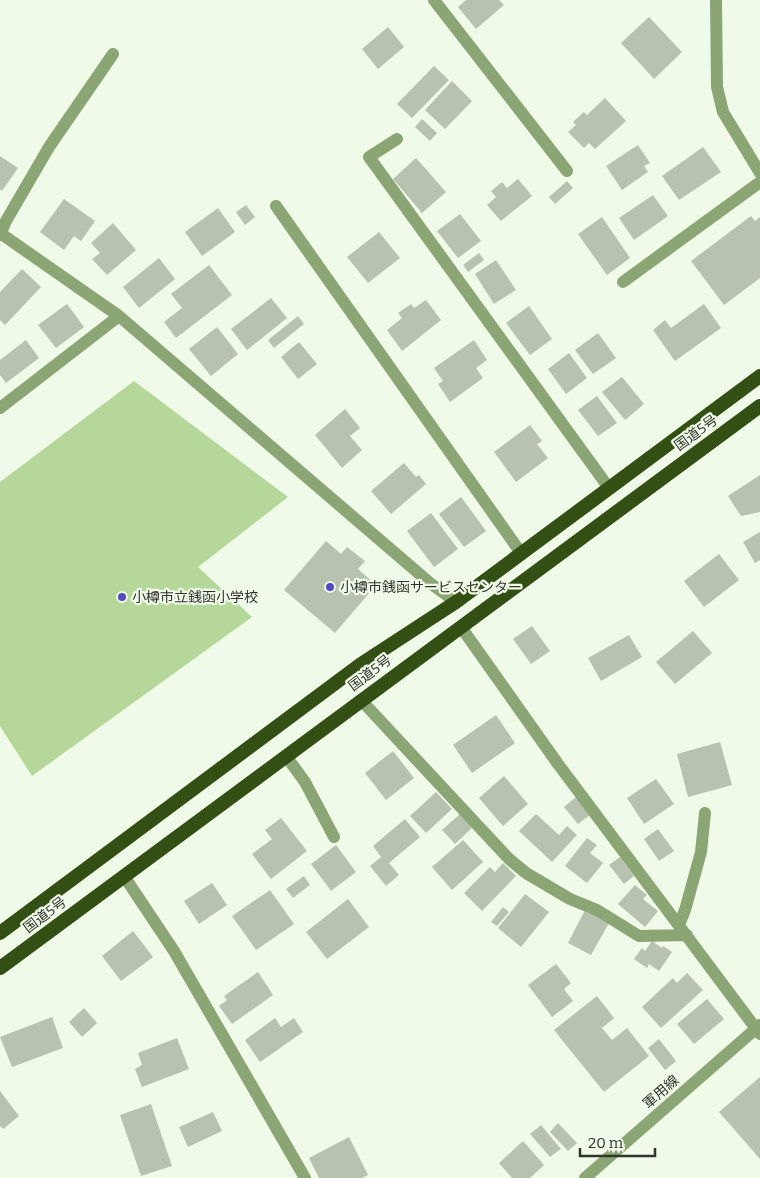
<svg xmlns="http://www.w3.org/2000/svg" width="760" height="1178" viewBox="0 0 760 1178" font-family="Bitter,'Noto Sans JP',serif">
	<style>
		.green { fill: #b5d799 }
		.building { fill: #b8c2b1 }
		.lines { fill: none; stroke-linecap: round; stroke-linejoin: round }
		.service { stroke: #8ba575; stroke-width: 12 }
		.minor { stroke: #8ba575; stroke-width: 12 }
		.tertiary { stroke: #8ba575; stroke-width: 12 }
		.trunk { stroke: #334f14; stroke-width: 14 }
		.poi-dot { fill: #5449c1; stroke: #f0fae8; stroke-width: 2 }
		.labels { text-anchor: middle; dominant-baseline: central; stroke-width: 4.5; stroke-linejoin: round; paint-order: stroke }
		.street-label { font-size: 14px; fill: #31352e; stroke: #f0fae8 }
		.poi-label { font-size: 14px; fill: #31352e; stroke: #f0fae8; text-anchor: start }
	</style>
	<rect width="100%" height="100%" fill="#f0fae8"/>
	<path class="green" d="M134 381 288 497 198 567 252 617 32 776 0 726V482Z"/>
	<path class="building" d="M466 0H499L504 5 476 29 458 7Z
		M649 17 682 52 654 79 621 43Z
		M388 27 404 47 378 69 362 49Z
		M434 66 449 80 412 118 397 104Z
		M452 81 472 101 445 129 425 110Z
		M605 98 626 121 595 149 589 143 584 148 568 132 576 125 573 122 584 112 587 115Z
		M422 119 437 133 430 141 415 127Z
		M638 145 650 163 644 166 648 172 622 190 606 166Z
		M703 147 721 172 679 200 662 176Z
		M0 156 18 168 2 191 0 189Z
		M416 158 446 192 422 213 393 179Z
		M518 179 532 196 501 221 487 205 496 197 491 191 502 182 507 188Z
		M567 181 573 188 555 204 549 197Z
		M653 195 668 216 634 240 619 218Z
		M64 199 95 221 81 241 74 236 64 250 40 232Z
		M246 205 255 217 245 225 236 212Z
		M218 208 235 232 202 256 185 232Z
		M460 214 481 241 458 258 437 231Z
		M751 216 755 221 760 217V278L724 305 691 261Z
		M602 217 630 258 607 275 578 234Z
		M113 223 136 250 107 275 92 259 100 253 91 243Z
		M379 232 400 258 368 283 347 257Z
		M479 253 484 260 468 272 463 265Z
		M159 258 175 279 139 308 123 287Z
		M496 260 516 290 494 304 475 274Z
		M209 265 232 295 176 338 164 322 182 308 171 294Z
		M22 269 41 287 5 325 0 320V292Z
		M271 298 287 318 247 350 231 329Z
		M426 300 441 320 402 351 387 330 402 318 398 313 411 304 414 308Z
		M67 304 84 327 56 348 38 325Z
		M704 304 721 328 675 361 653 330 665 320 671 328Z
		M529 306 552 339 530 355 506 323Z
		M298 316 304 324 274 348 268 340Z
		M217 327 238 354 211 376 189 349Z
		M598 333 616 358 593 374 575 350Z
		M26 340 39 358 6 383 0 375V360Z
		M474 340 487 360 476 368 483 378 450 402 438 384 443 381 434 368Z
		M299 342 317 364 298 379 281 357Z
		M569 353 587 378 566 394 548 369Z
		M622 377 644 404 625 420 602 392Z
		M597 396 617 423 598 436 578 410Z
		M345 409 360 428 350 436 362 450 342 468 315 435Z
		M530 425 542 441 537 444 548 458 516 482 494 452Z
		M404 463 416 477 419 475 426 484 391 514 371 491Z
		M760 475V512L741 516 728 496Z
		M461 497 486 531 464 547 439 514Z
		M431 513 458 549 434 567 407 531Z
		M760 532V560L755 563 743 542Z
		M326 541 341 554 347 547 365 561 358 569 376 585 335 633 284 590Z
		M719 554 739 580 704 607 684 581Z
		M532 626 550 651 531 664 513 639Z
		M693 631 712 653 675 684 656 662Z
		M629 635 642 657 601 681 588 658Z
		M496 715 515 743 472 773 453 745Z
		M720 742 732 785 688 797 677 754Z
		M393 751 414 778 386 800 365 773Z
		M504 776 528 804 503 826 479 798Z
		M656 779 674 804 644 824 627 798Z
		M436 792 452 809 426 833 410 816Z
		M576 797 590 815 578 824 564 807Z
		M460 814 472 828 455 844 442 830Z
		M536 814 559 835 567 826 577 835 552 862 519 831Z
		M281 818 307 851 271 879 252 854 272 839 265 830Z
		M405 819 420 837 389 863 399 875 386 886 370 866 381 857 373 846Z
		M658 829 674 851 659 861 644 839Z
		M587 838 597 845 590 853 603 863 587 883 565 866Z
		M463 840 483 862 452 890 432 867Z
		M336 845 356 872 331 891 311 864Z
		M620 857 634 876 624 884 609 865Z
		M503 863 516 876 482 911 464 893 490 867 495 872Z
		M304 876 310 885 293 898 286 889Z
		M212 883 227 905 199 924 184 901Z
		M635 885 647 895 643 899 658 911 645 927 618 904Z
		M270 890 294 924 256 950 232 916Z
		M525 894 549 912 521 947 498 928Z
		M348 899 369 927 327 959 306 932Z
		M503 907 509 912 497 926 491 922Z
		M585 910 609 923 591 955 568 943Z
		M133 931 153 957 121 981 102 956Z
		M652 941 662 948 663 946 672 952 659 971 649 964 647 968 634 959 642 948 645 951Z
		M556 964 571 983 564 989 573 1001 552 1017 528 985Z
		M258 972 273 995 232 1024 219 1006 227 1000 224 996Z
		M687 973 703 990 661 1028 642 1007 673 978 677 983Z
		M597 996 614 1018 602 1028 612 1040 627 1028 649 1056 604 1092 554 1030Z
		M707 999 724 1019 694 1044 677 1024Z
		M84 1008 97 1023 82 1037 69 1022Z
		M52 1017 63 1048 12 1067 0 1037Z
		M275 1018 281 1027 294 1018 303 1032 260 1062 245 1040Z
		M177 1038 189 1069 142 1087 135 1069 142 1065 138 1053Z
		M659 1039 676 1061 665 1070 648 1048Z
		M760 1077V1159L719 1112Z
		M0 1091 19 1116 3 1129 0 1126Z
		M151 1104 172 1166 141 1176 120 1115Z
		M213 1112 222 1131 188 1147 179 1127Z
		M558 1123 577 1143 568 1151 550 1132Z
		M541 1125 561 1149 550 1157 530 1134Z
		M349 1137 368 1175 362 1178H319L309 1158Z
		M523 1141 544 1165 530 1178H512L499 1163Z"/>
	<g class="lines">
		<path class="service" d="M623 282 760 182
			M286 756 305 782 334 837
			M679 925 685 910 701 852 705 813"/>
		<path class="minor" d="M434 0 567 171
			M716 0 717 87 723 112 760 173
			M397 139 369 157 609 488
			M276 206 521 553
			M0 233 119 316 430 583 456 602
			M0 235 6 221 49 147 113 54
			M0 408 119 316
			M461 627 558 764 760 1034
			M361 700 509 859 526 873 570 899 597 910 639 936 687 935
			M124 876 174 951 305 1178"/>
		<path class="tertiary" d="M585 1178 760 1025"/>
		<path class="trunk" d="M0 933 361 664 456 602 760 376
			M0 968 760 406"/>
	</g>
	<g class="poi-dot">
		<circle cx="330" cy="587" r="5"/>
		<circle cx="122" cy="597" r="5"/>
	</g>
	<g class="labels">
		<g class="street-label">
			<text transform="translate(696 433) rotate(-36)">国道5号</text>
			<text transform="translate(370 673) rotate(-37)">国道5号</text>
			<text transform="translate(45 915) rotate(-37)">国道5号</text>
			<text transform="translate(661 1092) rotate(-41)">軍用線</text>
		</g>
		<g class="poi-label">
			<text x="340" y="587">小樽市銭函サービスセンター</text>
			<text x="132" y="597">小樽市立銭函小学校</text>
		</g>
	</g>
	<path d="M580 1148v8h75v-8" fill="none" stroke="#31352e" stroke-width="2.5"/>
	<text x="588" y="1148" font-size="15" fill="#31352e" stroke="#f0fae8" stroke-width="4" paint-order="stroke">20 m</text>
</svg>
